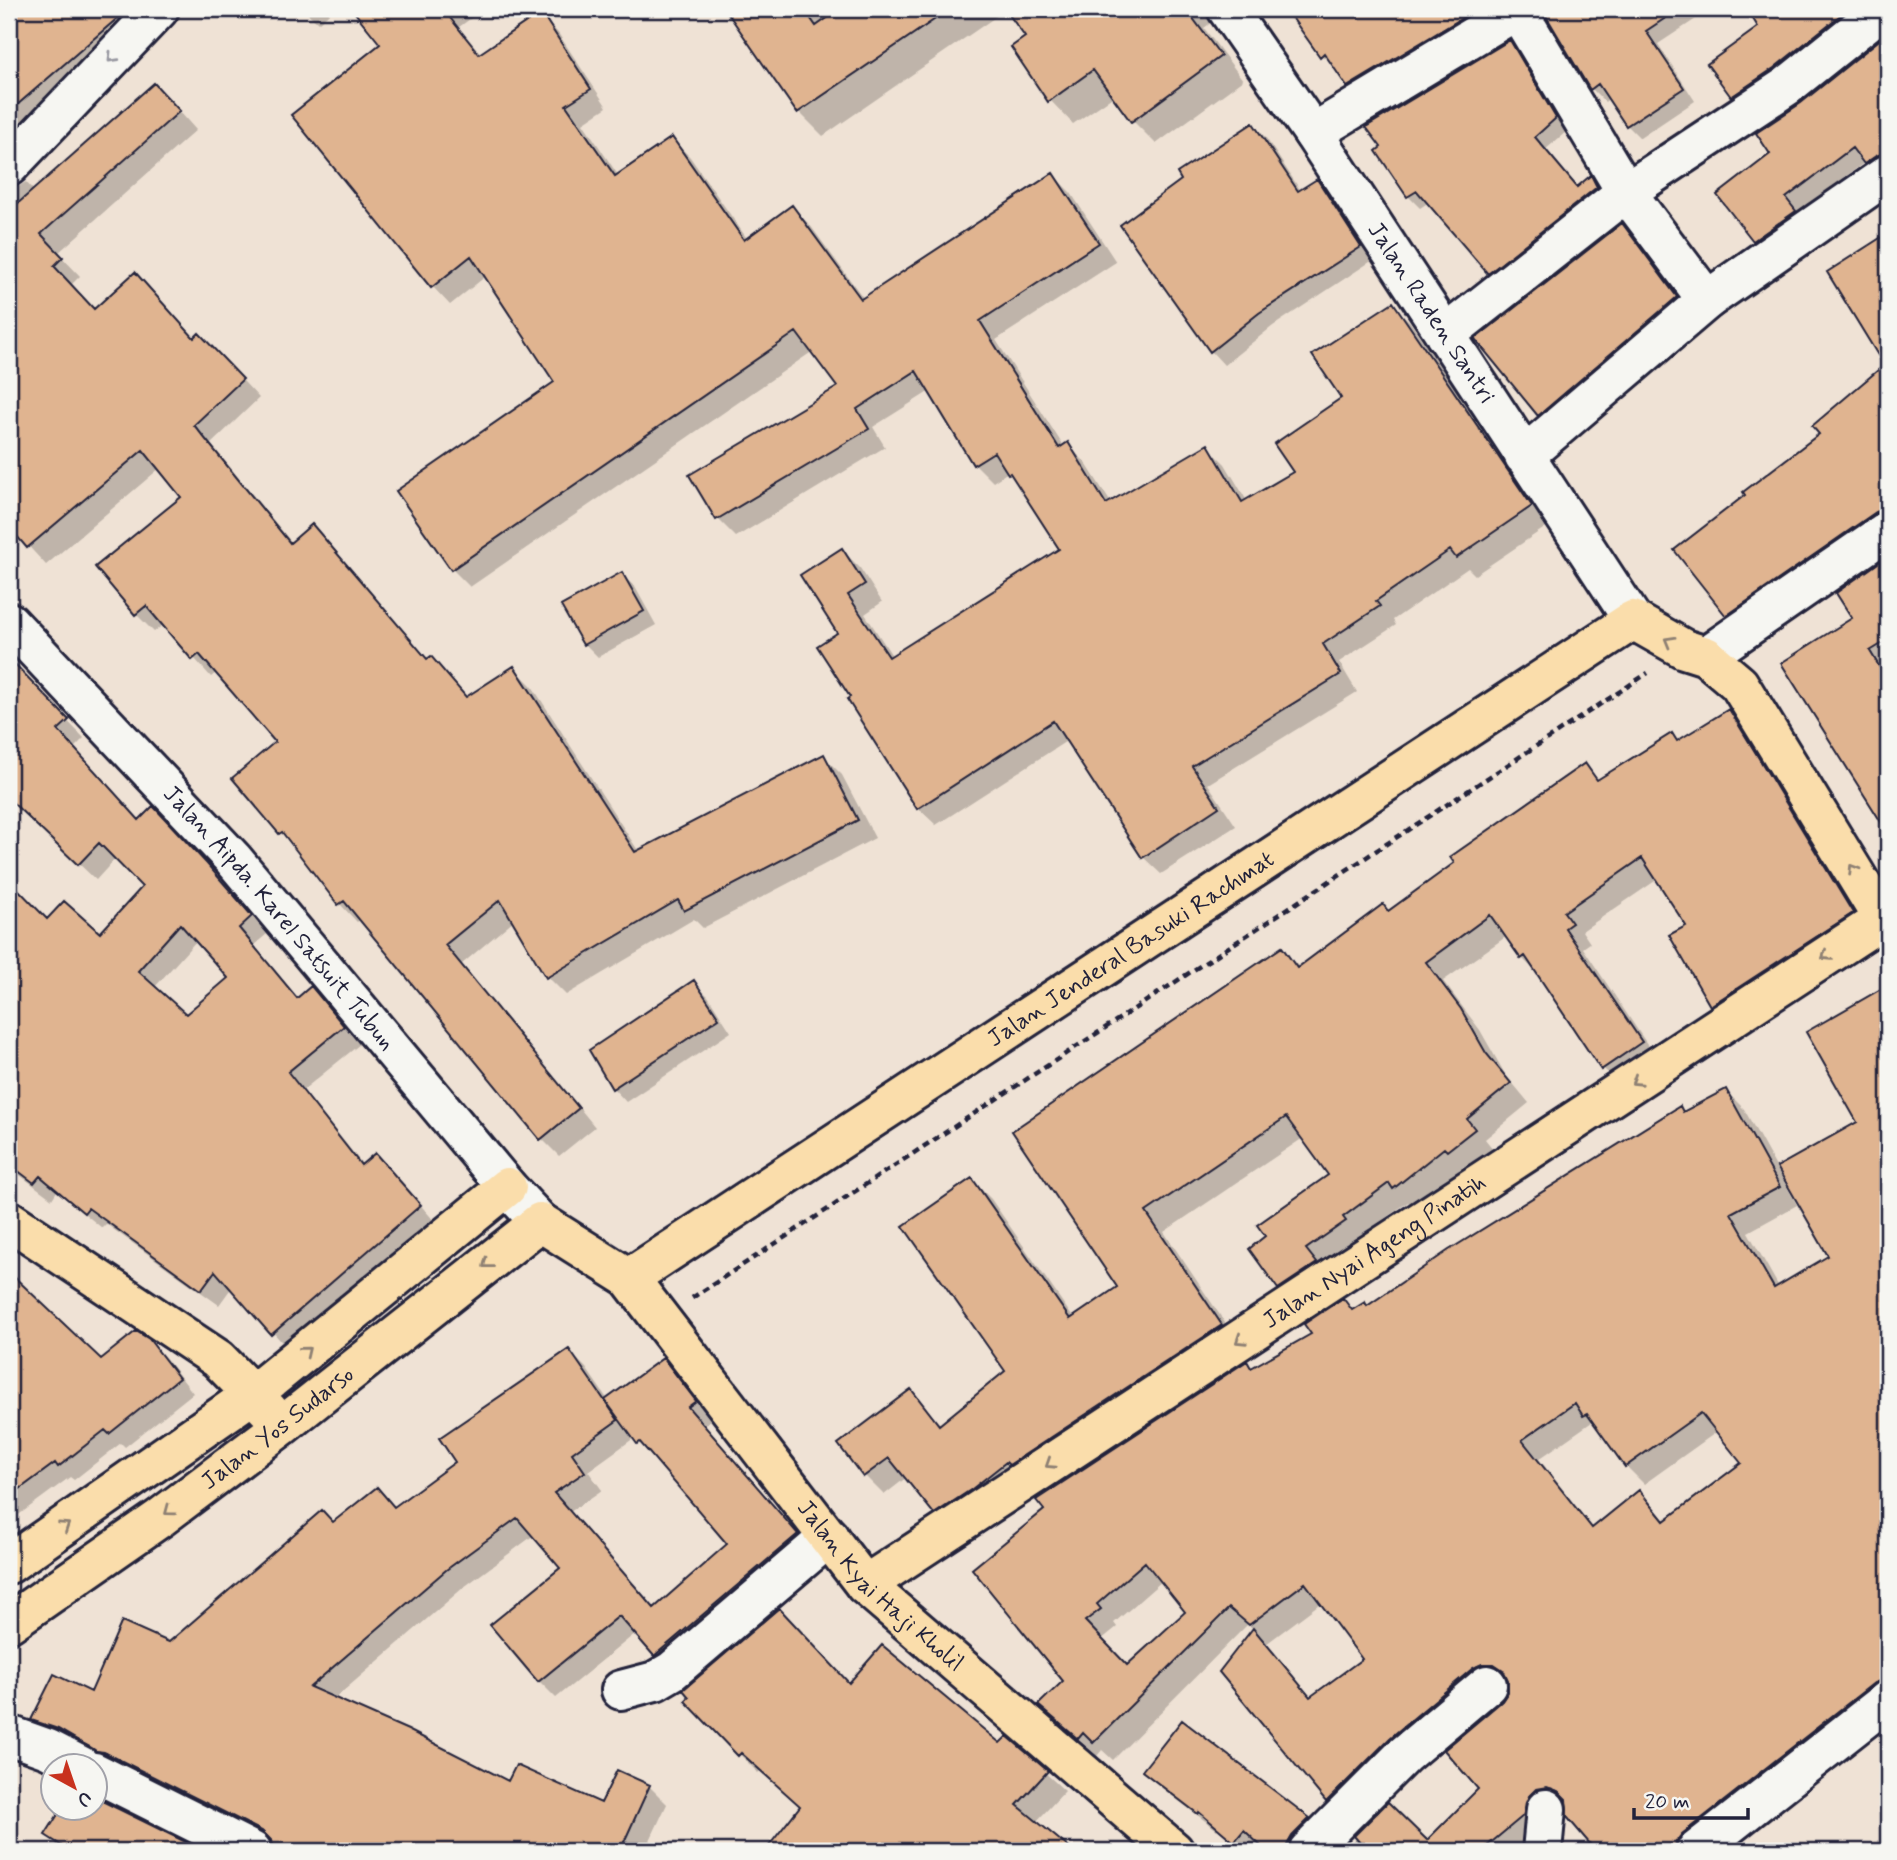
<svg xmlns="http://www.w3.org/2000/svg" width="1897" height="1860" viewBox="0 0 1897 1860" font-family="Mynerve,sans-serif">
	<style>
		.shadow { fill: #0003; fill-rule: evenodd }
		.building { fill: #e0b490; stroke: #22223b; stroke-width: 2; fill-rule: evenodd }
		.lines { fill: none; stroke-linecap: round; stroke-linejoin: round }
		.minor-casing { stroke: #22223b; stroke-width: 44 }
		.major-casing { stroke: #22223b; stroke-width: 44 }
		.path { stroke: #22223b; stroke-width: 4.5; stroke-dasharray: 7 5; stroke-linecap: butt }
		.minor { stroke: #f6f6f2; stroke-width: 38 }
		.major { stroke: #faddab; stroke-width: 38 }
		.oneway { stroke: #9797a0 }
		.oneway2 { stroke: #8e8073 }
		.labels { text-anchor: middle; dominant-baseline: central; stroke-width: 6; stroke-linejoin: round; paint-order: stroke }
		.street-label { font-size: 24px; fill: #22223b; stroke: #f6f6f2 }
	</style>
	<rect width="100%" height="100%" fill="#efe2d5"/>
	<filter id="ink" filterUnits="userSpaceOnUse"><feTurbulence type="fractalNoise" baseFrequency=".0143" numOctaves="2"/><feDisplacementMap in="SourceGraphic" scale="14" xChannelSelector="R" yChannelSelector="G"/><feConvolveMatrix kernelMatrix="1 2 1 2 8 2 1 2 1" color-interpolation-filters="sRGB"/></filter>
	<g filter="url(#ink)">
		<path class="shadow" d="M9 9H166L9 145Z
			M303 9H334L318 23Z
			M355 9H484L459 27 481 54 540 15 558 33 607 107 583 123 618 175 672 139 690 157 748 240 792 208 810 225 864 299 1053 175 1071 193 1116 262 996 340 1064 447 1067 444 1085 462 1111 503 1207 446 1225 464 1247 501 1296 472 1343 399 1392 304 1410 322 1549 525 1475 575 1468 568 1393 620 1396 625 1339 662 1357 692 1208 784 1236 826 1161 874 1143 857 1068 740 936 825 918 808 853 697 840 633 842 550 860 568 882 602 865 614 893 657 1061 549 1018 482 1008 472 993 482 975 464 930 391 873 427 885 447 736 537 718 519 692 476 839 387 813 351 470 587 452 569 557 383 486 276 450 305 433 287 294 115 383 44Z
			M727 9H1202L1212 22 1204 28 1243 80 1156 144 1133 121 1114 96 1073 124 1050 100 1027 37 1007 9 823 136 799 112Z
			M1281 9H1511L1361 99 1348 86 1336 67 1321 55 1304 31 1302 32Z
			M1556 9H1711L1658 44 1695 101 1640 138 1627 125 1609 98 1605 102 1592 89 1547 15Z
			M1749 9H1877L1745 109 1732 96 1761 27Z
			M1509 42 1521 54 1567 131 1545 150 1578 188 1590 178 1602 190 1501 284 1429 202 1420 208 1408 196Z
			M1870 74 1888 106V170L1879 176 1865 162 1798 212 1808 225 1768 254 1754 240 1720 195Z
			M172 103 196 130 58 253 80 276 71 285 94 311 135 274 195 339 217 353 259 398 211 444 292 543 312 526 330 544 428 660 431 658 467 698 514 668 532 686 639 852 824 757 842 775 875 838 703 928 694 919 566 995 548 977 514 920 462 964 595 1127 559 1156 541 1138 361 919 357 922 340 904 299 851 235 778 277 743 217 672 211 677 164 624 154 632 136 614 184 497 160 468 46 565 9 525V189H15L26 182 34 191Z
			M1253 125 1266 138 1301 191 1317 181 1330 195 1373 260 1273 326 1224 365 1211 351 1122 225 1184 180Z
			M1622 225 1635 239 1689 311 1552 428 1539 415Z
			M1888 235V457L1842 403 1886 366 1829 272Z
			M1841 452 1888 529 1745 633 1727 615Z
			M1888 559V663L1883 666 1888 675V829L1784 664 1854 619 1838 593Z
			M621 574 635 587 656 625 598 657 585 644Z
			M12 664 84 738 74 748 140 821 170 825 224 883 267 934 254 945 299 999 311 989 360 1044 303 1090 363 1165 392 1172 436 1223 289 1350 232 1287 219 1305 106 1224 102 1228 57 1191 52 1199 9 1167V882L47 921 100 936 144 887 116 858 96 880 16 804 9 810V666ZM197 940 231 978 186 1016 154 988Z
			M1729 712 1748 731 1871 932 1730 1024 1711 1005 1688 926 1658 879 1582 931 1590 943 1583 948 1659 1062 1622 1087 1603 1068 1540 976 1522 958 1507 936 1443 981 1480 1030 1505 1074 1529 1103 1485 1139 1493 1149 1467 1169 1464 1166 1413 1206 1408 1202 1360 1236 1363 1240 1298 1306 1279 1288 1330 1176 1303 1138 1164 1232 1240 1345 954 1532 935 1513 907 1477 884 1495 865 1476 841 1444 911 1391 941 1425 1008 1372 972 1180 991 1199 1074 1319 1120 1288 1015 1131 1282 950 1300 968 1389 912 1585 765 1600 781 1671 735 1678 742Z
			M694 983 708 996 731 1032 626 1102 613 1088Z
			M1888 987V1704L1701 1851H1578L1589 1840 1568 1805 1556 1806 1541 1834 1520 1851H1341L1347 1848 1388 1805 1428 1842 1481 1790 1503 1702 1509 1694 1510 1682 1501 1681 1345 1819 1328 1801 1221 1672 1254 1630 1248 1624 1113 1760 1102 1750 1097 1756 1041 1705 1065 1681 974 1569 1247 1363 1252 1369 1313 1334 1343 1300 1354 1311 1368 1308 1679 1108 1684 1113 1726 1091 1744 1109 1797 1205 1748 1232 1779 1287 1830 1256 1859 1122 1809 1033ZM1592 1422 1603 1433 1626 1466 1644 1484 1718 1431 1743 1463 1666 1522 1639 1492 1594 1529 1539 1459ZM1162 1581 1187 1612 1127 1667 1101 1640 1117 1627 1114 1623ZM1322 1602 1365 1659 1312 1698 1266 1644Z
			M9 1271 101 1361 148 1341 164 1356 193 1393 125 1447 121 1443 74 1480 70 1477 9 1522Z
			M569 1351 586 1368 608 1400 663 1360 680 1378 712 1419 704 1425 815 1553 673 1673 636 1633 556 1698 539 1681 563 1568 534 1535 464 1587 334 1699 509 1783 602 1806 649 1786 667 1804 645 1851H275L274 1845 123 1769 51 1737 34 1719 91 1695 170 1645 334 1524 377 1489 396 1508 458 1462ZM634 1438 656 1460 657 1459 730 1544 655 1609 570 1512 602 1490 588 1471Z
			M850 1685 1000 1746 1007 1738 1065 1791 1035 1823 1070 1851H767L802 1807 761 1770 758 1773 688 1701Z
			M1183 1722 1309 1819 1327 1837 1313 1851H1268L1263 1847 1259 1851H1245L1218 1828 1217 1830 1163 1789 1145 1771Z
			M94 1798 200 1851H63L47 1835 64 1808H94Z"/>
		<path class="building" d="M9 9H128L9 112Z
			M352 9H443L479 54 541 12 591 89 566 105 615 176 672 137 744 240 792 205 861 299 1053 173 1099 243 980 321 1059 448 1068 442 1106 504 1208 444 1242 502 1293 472 1274 444 1341 398 1312 355 1393 302 1532 506 1456 558 1450 550 1376 601 1380 606 1323 644 1341 674 1192 766 1219 807 1142 858 1053 721 917 809 847 699 850 697 817 646 837 633 800 575 842 548 865 584 848 595 889 657 1059 549 1010 473 1008 474 994 452 973 465 916 371 857 409 869 429 716 520 689 475 837 387 796 332 451 570 396 491 554 382 471 256 431 288 291 115 380 44Z
			M725 9H804L816 26 840 9H950L797 113Z
			M1005 9H1186L1221 56 1131 122 1093 70 1048 102 1011 47 1025 37Z
			M1286 9H1477L1347 87 1324 53 1320 57Z
			M1542 9H1679L1646 31 1684 88 1626 126 1598 84 1590 90Z
			M1747 9H1848L1774 68 1731 97 1707 64 1758 27Z
			M1888 33V152L1876 156 1864 164 1852 148 1786 198 1796 211 1753 241 1717 195 1770 154 1756 133 1801 103Z
			M1510 40 1556 118 1535 137 1577 187 1591 175 1597 187 1488 274 1417 191 1407 197 1376 151 1381 147 1366 127Z
			M154 83 180 111 41 234 63 257 54 266 94 309 135 272 194 338 199 333 243 379 194 425 290 543 312 524 427 659 431 656 466 697 514 666 635 852 824 754 858 820 684 911 678 900 546 978 500 900 445 945 579 1108 540 1140 344 901 338 905 282 832 279 834 232 778 275 742 199 654 192 660 146 606 135 615 95 567 181 497 143 450 27 548 9 527V200L15 206Z
			M1253 123 1298 191 1317 179 1361 247 1259 313 1210 352 1120 225 1181 180 1177 173Z
			M1622 223 1677 297 1538 416 1475 339Z
			M1888 233V508L1876 512 1726 616 1674 550 1745 495 1743 492 1819 434 1812 426 1884 365 1827 272Z
			M1888 556V640L1870 651 1888 681V833L1781 663 1852 618 1836 593Z
			M622 572 644 611 583 645 561 606Z
			M9 658 69 720 58 730 139 820 153 806 207 864 252 916 239 928 297 998 311 986 344 1026 288 1072 361 1165 375 1153 421 1205 271 1335 215 1271 201 1290 88 1208 84 1213 40 1176 34 1183 9 1164V880L47 919 64 901 100 933 142 887 99 843 78 865 9 799ZM180 924 228 978 186 1014 138 971Z
			M1729 709 1853 913 1710 1006 1669 935 1686 926 1642 858 1564 912 1572 923 1565 928 1642 1042 1601 1070 1525 956 1521 959 1490 915 1426 962 1461 1009 1486 1053 1511 1083 1467 1119 1475 1129 1447 1151 1444 1148 1393 1189 1389 1183 1343 1217 1346 1221 1306 1249 1317 1263 1278 1289 1249 1249 1265 1236 1257 1225 1328 1175 1286 1117 1146 1212 1222 1325 1009 1465 1006 1462 972 1489 934 1514 889 1458 863 1477 838 1444 911 1389 939 1425 1005 1371 903 1226 972 1178 1070 1319 1117 1287 1012 1131 1282 947 1297 968 1383 904 1388 911 1454 863 1450 857 1585 763 1597 780 1672 733 1677 741Z
			M694 980 719 1018 612 1089 589 1050Z
			M1888 985V1679L1874 1683 1682 1834 1676 1842 1675 1851H1596L1567 1817 1566 1799 1558 1791 1547 1787 1536 1789 1529 1796 1523 1816 1481 1851H1367L1354 1836 1388 1802 1427 1840 1478 1789 1444 1750 1502 1701 1508 1692V1680L1503 1670 1494 1664H1482L1473 1668 1390 1738 1326 1802 1219 1672 1253 1628 1310 1697 1362 1659 1305 1583 1249 1625 1229 1608 1093 1743 1083 1733 1078 1739 1038 1705 1063 1681 972 1569 1044 1510 1036 1500 1247 1361 1251 1368 1311 1334 1304 1324 1343 1298 1352 1310 1365 1302 1367 1306 1449 1250 1680 1106 1683 1112 1726 1089 1780 1187 1731 1213 1774 1288 1828 1256 1777 1167 1857 1122 1806 1032ZM1575 1403 1583 1416 1587 1414 1625 1467 1701 1413 1741 1463 1664 1521 1639 1490 1592 1528 1522 1440ZM1145 1562 1185 1612 1127 1665 1085 1621 1101 1609 1097 1604Z
			M9 1272 101 1359 136 1331 149 1339 179 1378 109 1434 105 1430 58 1467 55 1463 9 1497Z
			M569 1349 618 1420 572 1453 585 1472 554 1493 654 1608 727 1544 640 1442 637 1444 605 1400 663 1358 696 1401 688 1407 798 1534 654 1656 619 1616 538 1682 490 1625 560 1568 517 1518 446 1570 310 1687 408 1730 508 1781 516 1765 601 1803 617 1770 650 1785 620 1851H274L271 1840 262 1831 104 1752 96 1751 58 1729 31 1720 54 1674 91 1692 122 1621 169 1642 322 1510 333 1522 377 1487 394 1507 455 1462 439 1438Z
			M779 1608 849 1683 882 1645 1000 1743 1007 1736 1048 1771 1017 1805 1073 1851H765L800 1806 741 1753 738 1756 685 1701 689 1697 683 1690Z
			M1182 1720 1310 1818 1292 1836 1287 1845V1851H1266L1244 1830 1234 1842 1199 1812 1198 1814 1142 1771Z
			M94 1797 204 1851H70L45 1835 62 1808H94Z"/>
		<g class="lines">
			<g class="minor-casing">
				<g id="minor">
					<path id="s1" d="M1227 9 1313 133 1633 620"/>
					<path d="M1517 10 1626 192 1707 300"/>
					<path d="M1313 133 1519 9"/>
					<path d="M9 166 159 9"/>
					<path d="M1445 335 1626 192 1787 86 1883 9"/>
					<path d="M1524 456 1707 300 1888 174"/>
					<path id="s2" d="M9 622 233 859 507 1187 540 1222"/>
					<path d="M1706 656 1888 530"/>
					<path d="M621 1690 655 1681 672 1671 829 1537"/>
					<path d="M9 1735 48 1749 81 1766"/>
					<path d="M94 1772 252 1851"/>
					<path d="M1308 1851 1404 1755 1487 1685"/>
					<path d="M1542 1851 1546 1809"/>
					<path d="M1696 1851 1888 1700"/>
				</g>
			</g>
			<g class="major-casing">
				<g id="major">
					<path d="M9 1220 218 1359 269 1411"/>
					<path id="s3" d="M629 1278 1633 620 1684 649 1706 656 1739 684 1888 928"/>
					<path d="M9 1564 253 1394 507 1187"/>
					<path id="s4" d="M865 1585 1883 919"/>
					<path id="s5" d="M9 1623 160 1518 282 1426 540 1222 629 1278 865 1585 1174 1851"/>
				</g>
			</g>
			<path class="path" d="M692 1298 1648 673"/>
			<use href="#minor" class="minor"/>
			<use href="#major" class="major"/>
		</g>
		<defs><path id="oneway-chevron" d="M-2-3.5L2.5 0L-2 3.5" fill="none" stroke-width="1.6" stroke-linecap="round" stroke-linejoin="round" transform="scale(1.75)"/></defs>
		<use class="oneway" href="#oneway-chevron" transform="translate(112 58) rotate(134)"/>
		<g class="oneway2">
			<use href="#oneway-chevron" transform="translate(1669 641) rotate(-150)"/>
			<use href="#oneway-chevron" transform="translate(1853 869) rotate(-122)"/>
			<use href="#oneway-chevron" transform="translate(1826 956) rotate(147)"/>
			<use href="#oneway-chevron" transform="translate(1636 1081) rotate(147)"/>
			<use href="#oneway-chevron" transform="translate(487 1264) rotate(142)"/>
			<use href="#oneway-chevron" transform="translate(1240 1340) rotate(147)"/>
			<use href="#oneway-chevron" transform="translate(306 1351) rotate(-39)"/>
			<use href="#oneway-chevron" transform="translate(1050 1464) rotate(147)"/>
			<use href="#oneway-chevron" transform="translate(169 1511) rotate(143)"/>
			<use href="#oneway-chevron" transform="translate(65 1526) rotate(-34)"/>
		</g>
	</g>
	<g class="labels">
		<g class="street-label">
			<text stroke="none"><textPath href="#s1" startOffset="366">Jalan Raden Santri</textPath></text>
			<text stroke="none"><textPath href="#s2" startOffset="401">Jalan Aipda. Karel Satsuit Tubun</textPath></text>
			<text stroke="none"><textPath href="#s3" startOffset="600">Jalan Jenderal Basuki Rachmat</textPath></text>
			<text stroke="none"><textPath href="#s4" startOffset="609">Jalan Nyai Ageng Pinatih</textPath></text>
			<text stroke="none"><textPath href="#s5" startOffset="332">Jalan Yos Sudarso</textPath></text>
			<text stroke="none"><textPath href="#s5" startOffset="1169">Jalan Kyai Haji Kholil</textPath></text>
		</g>
	</g>
	<rect width="1897" height="1860" fill="none" stroke="#f6f6f2" stroke-width="35"/>
	<rect x="18" y="18" width="1862" height="1825" fill="none" stroke="#22223b" stroke-width="2.5" filter="url(#ink)"/>
	<g transform="translate(74 1787) rotate(140)"><circle r="33" fill="#f6f6f2" stroke="#a1a1a9" stroke-width="2"/>
	<path d="M0-5L12 26L0 18L-12 26Z" fill="#c8321e"/>
	<text y="-10" font-size="19" font-weight="bold" text-anchor="middle" fill="#22223b">U</text>
	</g>
	<path d="M1634 1808v10h114v-10" fill="none" stroke="#22223b" stroke-width="3.5"/>
	<text x="1645" y="1808" font-size="21" fill="#22223b" stroke="#f6f6f2" stroke-width="5" paint-order="stroke">20 m</text>
</svg>
